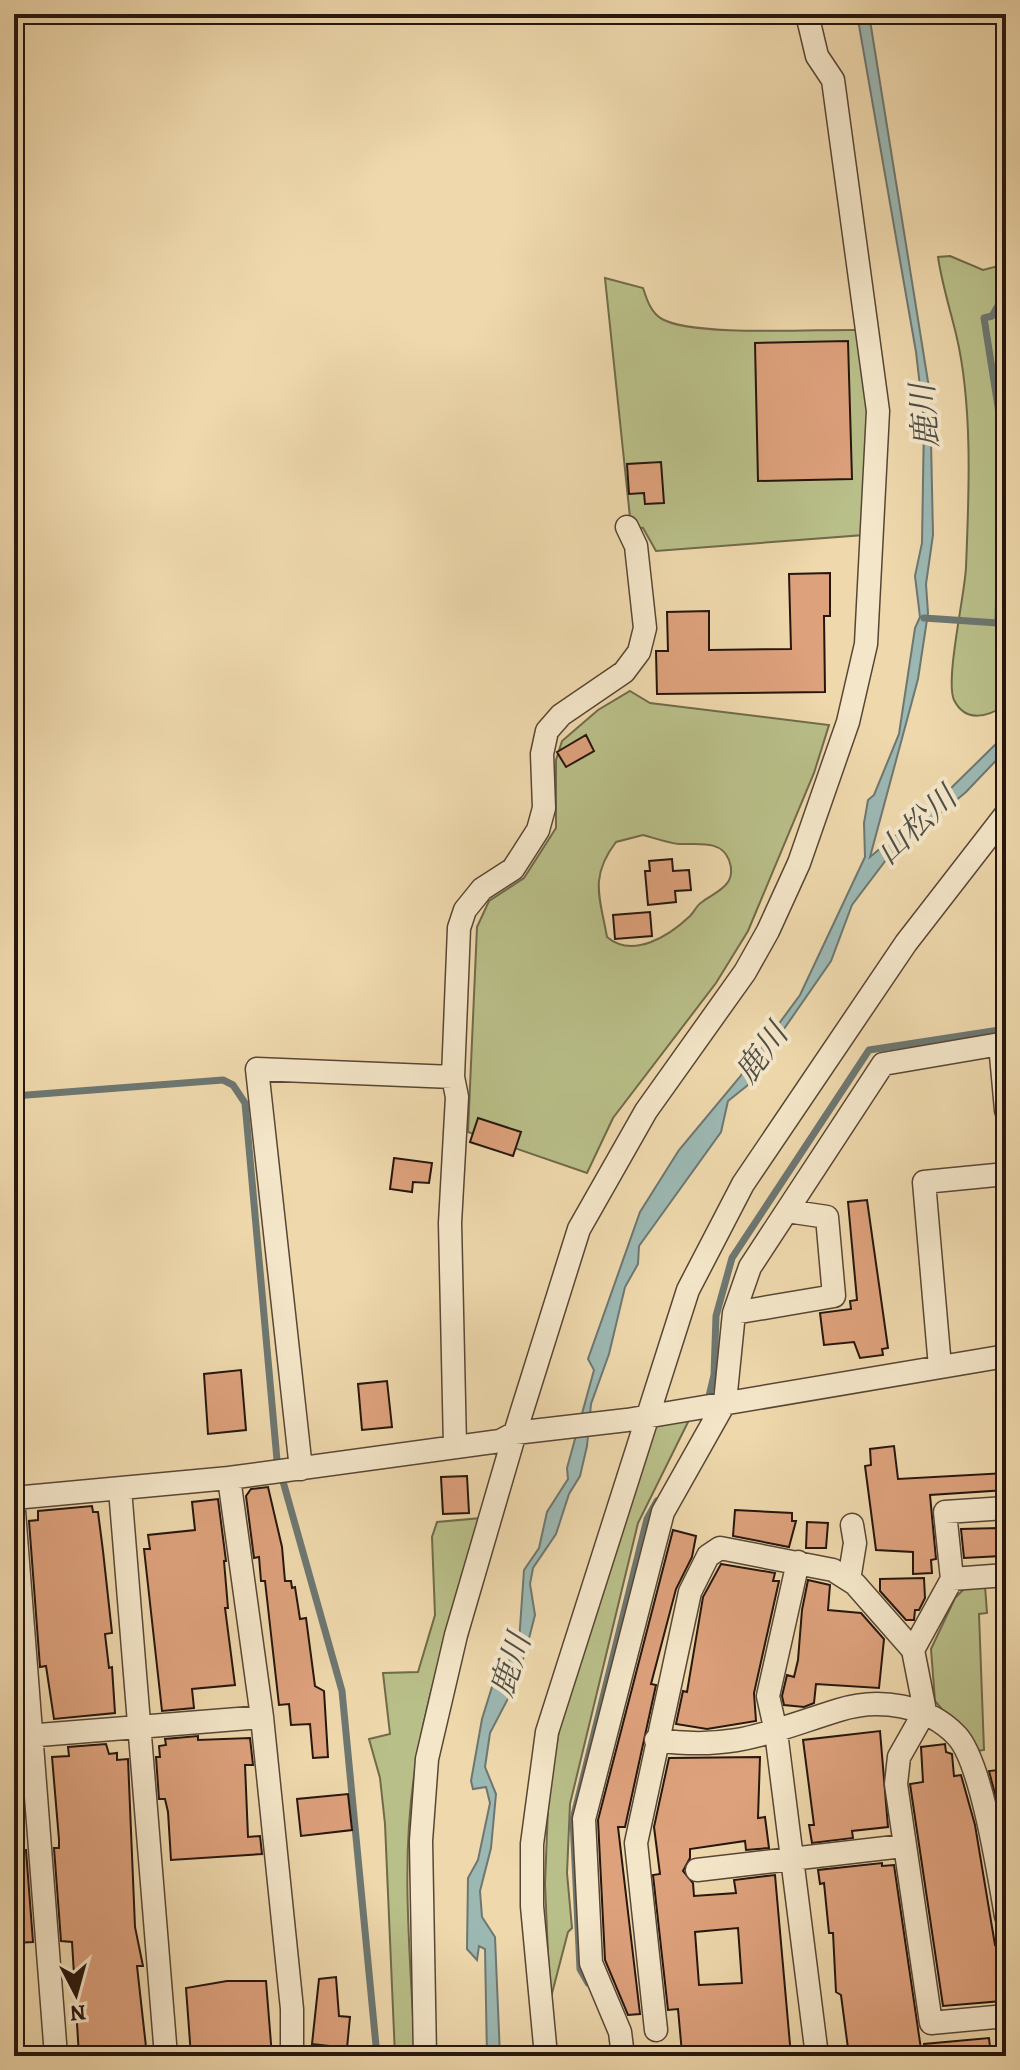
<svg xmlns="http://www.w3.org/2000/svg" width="1020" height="2070" viewBox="0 0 1020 2070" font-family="Alegreya,'Noto Serif JP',serif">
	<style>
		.green { fill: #b9bf89; stroke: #706a4b; stroke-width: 2; fill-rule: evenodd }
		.water { fill: #9cb8b3; stroke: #6d7771; stroke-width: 2 }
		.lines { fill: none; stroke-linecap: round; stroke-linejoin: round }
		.stream { stroke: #6d7771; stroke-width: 7 }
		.building { fill: #dda17c; stroke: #26160d; stroke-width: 2; fill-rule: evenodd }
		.minor-casing { stroke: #584635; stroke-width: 25 }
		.minor { stroke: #f4e6c9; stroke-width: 22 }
		.labels { text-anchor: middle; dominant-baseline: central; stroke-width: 8; stroke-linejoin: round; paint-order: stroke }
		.water-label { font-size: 32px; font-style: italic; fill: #4f4f47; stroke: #f4e6c9 }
	</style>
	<rect width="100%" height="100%" fill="#eed8ac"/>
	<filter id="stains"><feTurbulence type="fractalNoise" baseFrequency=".0025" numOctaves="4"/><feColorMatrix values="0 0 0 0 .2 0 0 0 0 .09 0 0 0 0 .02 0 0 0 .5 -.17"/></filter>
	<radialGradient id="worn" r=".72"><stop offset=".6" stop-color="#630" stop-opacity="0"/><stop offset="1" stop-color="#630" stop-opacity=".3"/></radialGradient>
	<path class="green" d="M950 256 983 270 1006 264V705C989 716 966 724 954 700 945 680 965 594 966 567 969 495 973 404 956 334 950 309 942 284 938 257Z
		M605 278 643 288C647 300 651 313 662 319 694 337 818 329 860 330L872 430 864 535 656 551 643 528 631 527Z
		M630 691 650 703 829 725 814 773 748 931 716 983 613 1118 587 1173 468 1132 477 927 489 901 524 878 556 828V760L562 741 598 710ZM643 835C654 838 668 843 679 844 696 845 721 839 729 860 738 885 717 891 702 902 697 905 694 912 690 916 669 936 633 959 607 937 600 898 589 877 616 842Z
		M690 1418 638 1523 570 1804 567 1873 572 1928 568 1932 550 2001 545 1884 549 1782 560 1726 653 1430 660 1424Z
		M482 1518C457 1601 428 1685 415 1770 400 1864 411 1962 415 2056H395L385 1824 380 1778 369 1739 390 1734 383 1673 418 1672 435 1615 432 1537 437 1522Z
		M985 1586 987 1613 979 1614 984 1750 977 1751 935 1701 931 1649 955 1598 964 1589Z"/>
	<path class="water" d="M857 14H869L930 394 933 535 926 584 928 613 918 679 870 857 944 795 1006 734V750L966 792 889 856 852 905 831 961 768 1052 763 1073 728 1101 721 1132 639 1246 638 1264 625 1287 609 1354 591 1404 587 1446 580 1476 569 1494 556 1534 533 1568 530 1584 535 1615 526 1650 514 1687 490 1733 485 1767 496 1794 491 1848 480 1891 482 1917 495 1937 500 2056H487L485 1949 479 1946 477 1960 467 1949 468 1878 478 1860 490 1803 486 1787 473 1789 471 1781 482 1719 501 1658 509 1660 519 1642 524 1570 539 1548 547 1512 568 1479 567 1468 594 1370 588 1359 640 1212 679 1150 739 1078 800 995 865 857 864 823 868 800 874 795 899 734 915 628 920 617 915 576 922 543 924 421 916 352Z"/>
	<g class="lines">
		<path class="stream" d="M924 618 998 623 1002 432 984 318 992 316 1006 292
			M14 1096 223 1080 233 1085 245 1103 277 1460 342 1691 377 2056
			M709 1396 714 1375 716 1316 732 1258 869 1050 1006 1029
			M588 1983 580 1969 573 1819 647 1519 657 1501"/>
	</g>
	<path class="building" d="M848 341 852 479 758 481 755 343Z
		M661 462 664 503 645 504 644 493 629 494 627 464Z
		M830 573V616H824L825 692 657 694 656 651H668L667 612 709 611V650L791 649 789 574Z
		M586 735 594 751 566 767 557 752Z
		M672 859 673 871 689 870 691 890 675 891 676 902 648 905 645 871H650L649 861Z
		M650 912 652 936 615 939 613 915Z
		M478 1118 521 1132 513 1156 470 1142Z
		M394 1158 432 1163 429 1183 413 1182 412 1192 390 1189Z
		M867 1200 888 1348 882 1349 883 1355 860 1358 854 1342 824 1345 820 1313 851 1309 850 1301 857 1300 848 1202Z
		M241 1370 246 1430 208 1434 204 1374Z
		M387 1381 392 1427 362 1430 358 1384Z
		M894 1446 898 1479 1006 1473V1490L930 1495 936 1559 931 1560 932 1573 913 1574V1552L876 1550 865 1466 871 1465 870 1449Z
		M467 1476 469 1513 443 1514 441 1477Z
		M268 1487 282 1547 285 1581H291L292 1588 295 1587 300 1619 306 1618 315 1686 324 1691 328 1757 313 1758 310 1724 291 1725 289 1704 279 1705 265 1581H261L259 1557 254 1558 246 1496 251 1489Z
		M218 1499 226 1561H224L228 1608H225L235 1685 192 1689 194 1708 162 1711 144 1549H150L148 1535 195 1530 192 1502Z
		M92 1506 93 1512H98L103 1551 112 1633 105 1634 109 1668 112 1667 115 1713 54 1719 46 1666 40 1667 29 1521 38 1520V1511Z
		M735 1510 792 1513V1521H796L789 1547 733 1536Z
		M807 1522 828 1523 826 1548H806Z
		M999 1528 1001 1556 964 1558 961 1529Z
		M673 1530 696 1536 692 1557 676 1589 651 1684 656 1685 625 1827H618L640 2014 628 2015 605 1960 598 1820Z
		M721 1564 775 1573 773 1581H779L754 1693 756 1721 707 1729 676 1724 683 1691 687 1692 703 1597Z
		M924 1578 925 1598 919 1610H915L914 1620H906L880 1591V1579Z
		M808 1580 830 1585 828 1610 861 1613 884 1639 879 1688 816 1684 814 1703 804 1707 784 1705 782 1696 787 1675 794 1677 798 1660 802 1610Z
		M880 1731 888 1827 852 1831 853 1838 812 1843 809 1825H814L803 1740Z
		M198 1736V1740L250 1738 253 1765H245L248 1837 260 1836 262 1854 171 1860 168 1812 165 1799H159L156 1757H160L159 1746 166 1745 165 1739Z
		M106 1744 109 1754 117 1753V1760L128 1759 135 1927 143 1966H137L147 2056H79L72 1942 61 1941 54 1848H59V1840L52 1757 69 1756 68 1747Z
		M945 1744 946 1752 952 1754 954 1776 961 1775 975 1825 995 1945 998 1944 1002 2001 943 2006 910 1784 923 1782 921 1747Z
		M760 1757 758 1818 765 1817 769 1848 746 1850 745 1841 690 1849V1858L683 1871 693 1883 694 1896 736 1893 734 1880 775 1875 791 2056 682 2053 678 2009 668 2010 653 1875 660 1874 654 1827 669 1758ZM738 1928 742 1983 699 1985 695 1932Z
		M1006 1769V1833H1005L989 1771Z
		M348 1794 352 1830 301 1836 297 1799Z
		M26 1850 33 1942 14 1943V1851Z
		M882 1863V1866L894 1865 922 2056H849L841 1995 836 1992 833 1933H829L824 1883 820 1884 818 1870Z
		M336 1977 339 2016 350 2017 347 2048 312 2044 319 1979Z
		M227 1981H266L272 2056H191L186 1988Z
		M989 2038 991 2056H925L924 2044Z"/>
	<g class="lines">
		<g class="minor-casing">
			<path id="minor" d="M1000 1044 1006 1110
				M734 1313 834 1296 827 1217 787 1211
				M940 1367 924 1182 1006 1174
				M455 1446 450 1223 457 1097 453 1077 459 928 465 910 482 889 513 869 538 830 544 808 542 754 547 731 561 715 624 672 639 652 645 628 636 546 627 527
				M301 1469 257 1069 453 1077
				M229 1478 262 1717 292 2009V2056
				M120 1489 166 2056
				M14 1498 229 1478 500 1441 515 1433 627 1420 1006 1356
				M1006 1508 945 1512 952 1579 913 1650 925 1711 899 1757 896 1784 931 2023 1006 2016
				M14 1511 56 2056
				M798 1562 768 1696 776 1732 817 2056
				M952 1579 1006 1575
				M849 1580 855 1543 852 1525
				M14 1737 262 1717
				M656 1740C734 1751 768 1732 839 1710 879 1697 928 1705 957 1736 982 1763 999 1877 1006 1916
				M697 1870 903 1846
				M656 2030 636 1843 690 1592 708 1556 720 1548 833 1570 855 1584 913 1650
				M425 2056 421 1841 427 1759 456 1635 515 1433 579 1229 646 1111 745 972 768 931 799 863 848 722 866 644 878 411 833 80 817 56 807 14
				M546 2056 532 1906V1844L547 1732 688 1290 743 1184 906 943 1006 814
				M623 2056 620 2032 591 1963 584 1819 663 1512 725 1402 734 1313 750 1267 883 1064 1006 1043"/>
		</g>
		<use href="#minor" class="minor"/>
	</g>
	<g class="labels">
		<g class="water-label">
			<text transform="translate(924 416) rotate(-94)">鹿川</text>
			<text transform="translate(916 825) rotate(-43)">山松川</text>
			<text transform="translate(761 1053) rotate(-53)">鹿川</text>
			<text transform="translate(510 1665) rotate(-72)">鹿川</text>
		</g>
	</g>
	<rect width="1020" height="2070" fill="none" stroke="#eed8ac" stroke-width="48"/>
	<rect x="16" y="16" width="988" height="2038" fill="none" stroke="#26160d" stroke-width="4"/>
	<rect x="24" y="24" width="972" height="2022" fill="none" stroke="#26160d" stroke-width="2"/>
	<g transform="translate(76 1994) rotate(174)" stroke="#f4e6c9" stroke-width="6" paint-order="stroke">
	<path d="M0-6L14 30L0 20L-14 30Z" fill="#26160d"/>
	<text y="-12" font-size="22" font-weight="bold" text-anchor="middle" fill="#26160d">N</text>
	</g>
	<rect width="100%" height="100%" filter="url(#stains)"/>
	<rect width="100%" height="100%" fill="url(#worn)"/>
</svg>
